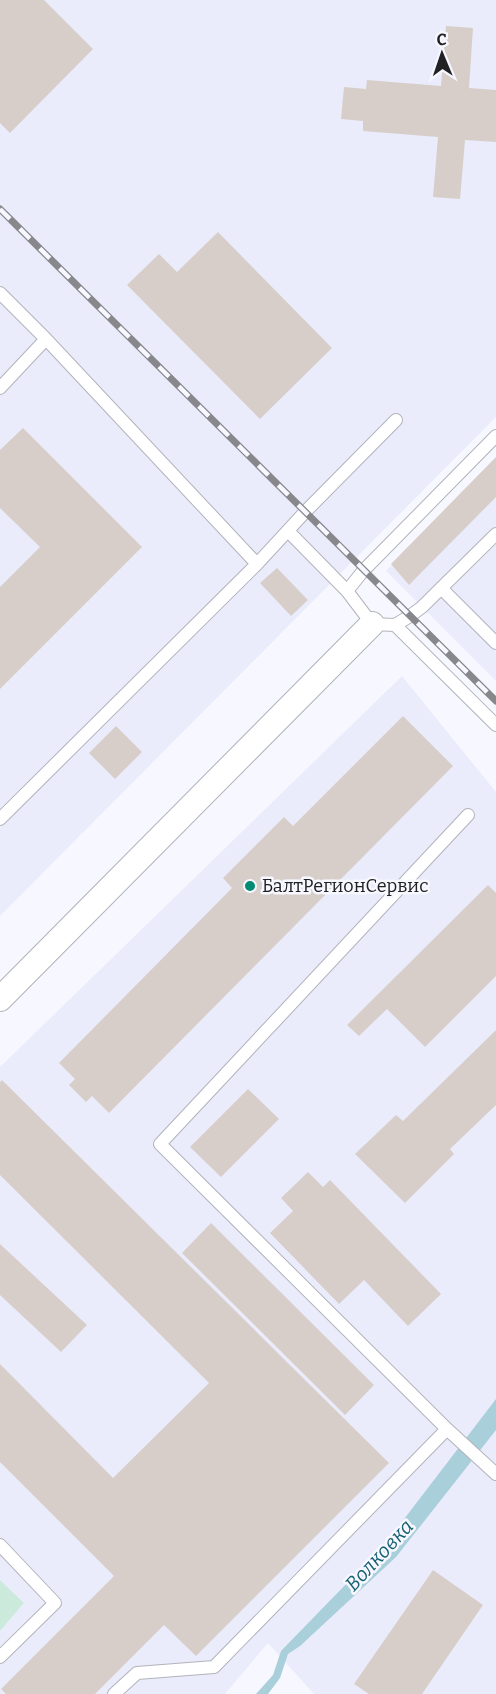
<svg xmlns="http://www.w3.org/2000/svg" width="496" height="1694" viewBox="0 0 496 1694" font-family="Bitter,serif">
	<style>
		.built { fill: #eaecfc }
		.green { fill: #cbeadb }
		.water { fill: #a9cfdb }
		.building { fill: #d7ceca }
		.lines { fill: none; stroke-linecap: round; stroke-linejoin: round }
		.lane-casing { stroke: #b2b3bb; stroke-width: 14 }
		.street-casing { stroke: #b2b3bb; stroke-width: 26 }
		.lane { stroke: #fff; stroke-width: 12 }
		.street { stroke: #fff; stroke-width: 24 }
		.rail-casing { stroke: #87878c; stroke-width: 7 }
		.rail { stroke: #f7f8ff; stroke-width: 4.5; stroke-dasharray: 14; stroke-linecap: butt }
		.poi-dot { fill: #008b72; stroke: #f7f8ff; stroke-width: 2 }
		.labels { text-anchor: middle; dominant-baseline: central; stroke-width: 5; stroke-linejoin: round; paint-order: stroke }
		.poi-label { font-size: 18px; fill: #212124; stroke: #f7f8ff; text-anchor: start }
		.water-label { font-size: 20px; font-style: italic; fill: #176172; stroke: #f7f8ff }
	</style>
	<rect width="100%" height="100%" fill="#f7f8ff"/>
	<path class="built" d="M0 0H496V417L0 916Z
		M496 457V681L386 571Z
		M402 676 496 792V1694H314L268 1643 225 1694H0V1631L24 1603 0 1580V1067Z"/>
	<path class="green" d="M0 1580 24 1603 0 1631Z"/>
	<path class="water" d="M496 1399V1430L396 1557 300 1646 288 1654 280 1678 268 1694H256L273 1675 281 1651 385 1544Z"/>
	<path class="building" d="M0 0H44L93 49 10 133 0 123Z
		M446 26 473 28 469 88 496 90V142L465 140 460 199 433 197 438 137 363 131V121L341 119 344 87 366 89 367 80 441 86Z
		M218 232 332 348 260 419 127 285 159 254 177 272Z
		M23 428 142 547 0 689V587L40 547 0 508V450Z
		M496 457V497L409 585 391 564Z
		M277 568 308 600 291 616 260 583Z
		M403 716 453 766 109 1113 92 1096 86 1102 69 1085 75 1079 59 1063 232 888 223 878 284 817 293 826Z
		M116 726 142 752 115 779 89 753Z
		M488 885 496 893V976L425 1047 387 1009 359 1036 347 1025Z
		M496 1030V1105L450 1149 454 1154 405 1203 355 1154 396 1115 403 1121Z
		M2 1080 389 1463 196 1656 164 1625 95 1694H6L1 1689 114 1576 0 1462V1364L113 1478 209 1383 0 1175V1082Z
		M248 1089 279 1119 221 1177 190 1147Z
		M308 1172 323 1187 330 1180 441 1294 408 1326 364 1280 339 1304 270 1233 293 1211 281 1198Z
		M211 1223 374 1385 345 1415 182 1253Z
		M0 1244 87 1325 61 1352 0 1295Z
		M433 1570 483 1605 422 1694H369L354 1684Z"/>
	<g class="lines">
		<g class="lane-casing">
			<path id="lane" d="M0 293 46 339 257 564
				M0 388 46 339
				M496 436 363 571 347 591 372 624 395 625 410 616 422 607 496 534
				M288 531 347 591
				M441 588 496 643
				M395 625 496 725
				M0 819 257 564 305 512 396 420
				M447 1429 160 1144 468 815
				M0 1545 55 1603 0 1657
				M114 1694 137 1673 214 1667 447 1429 496 1474"/>
		</g>
		<g class="street-casing">
			<path id="street" d="M0 999 372 624"/>
		</g>
		<use href="#lane" class="lane"/>
		<use href="#street" class="street"/>
		<g class="rail-casing">
			<path id="rail" d="M0 209 496 701"/>
		</g>
		<use href="#rail" class="rail"/>
	</g>
	<circle class="poi-dot" cx="250" cy="886" r="6"/>
	<g class="labels">
		<g class="poi-label">
			<text x="262" y="886">БалтРегионСервис</text>
		</g>
		<g class="water-label">
			<text transform="translate(379 1555) rotate(-47)">Волковка</text>
		</g>
	</g>
	<g transform="translate(442 54) rotate(358)" stroke="#f7f8ff" stroke-width="4.5" paint-order="stroke">
	<path d="M0-4.5L10 22L0 15L-10 22Z" fill="#212124"/>
	<text y="-9" font-size="16" font-weight="bold" text-anchor="middle" fill="#212124">С</text>
	</g>
</svg>
